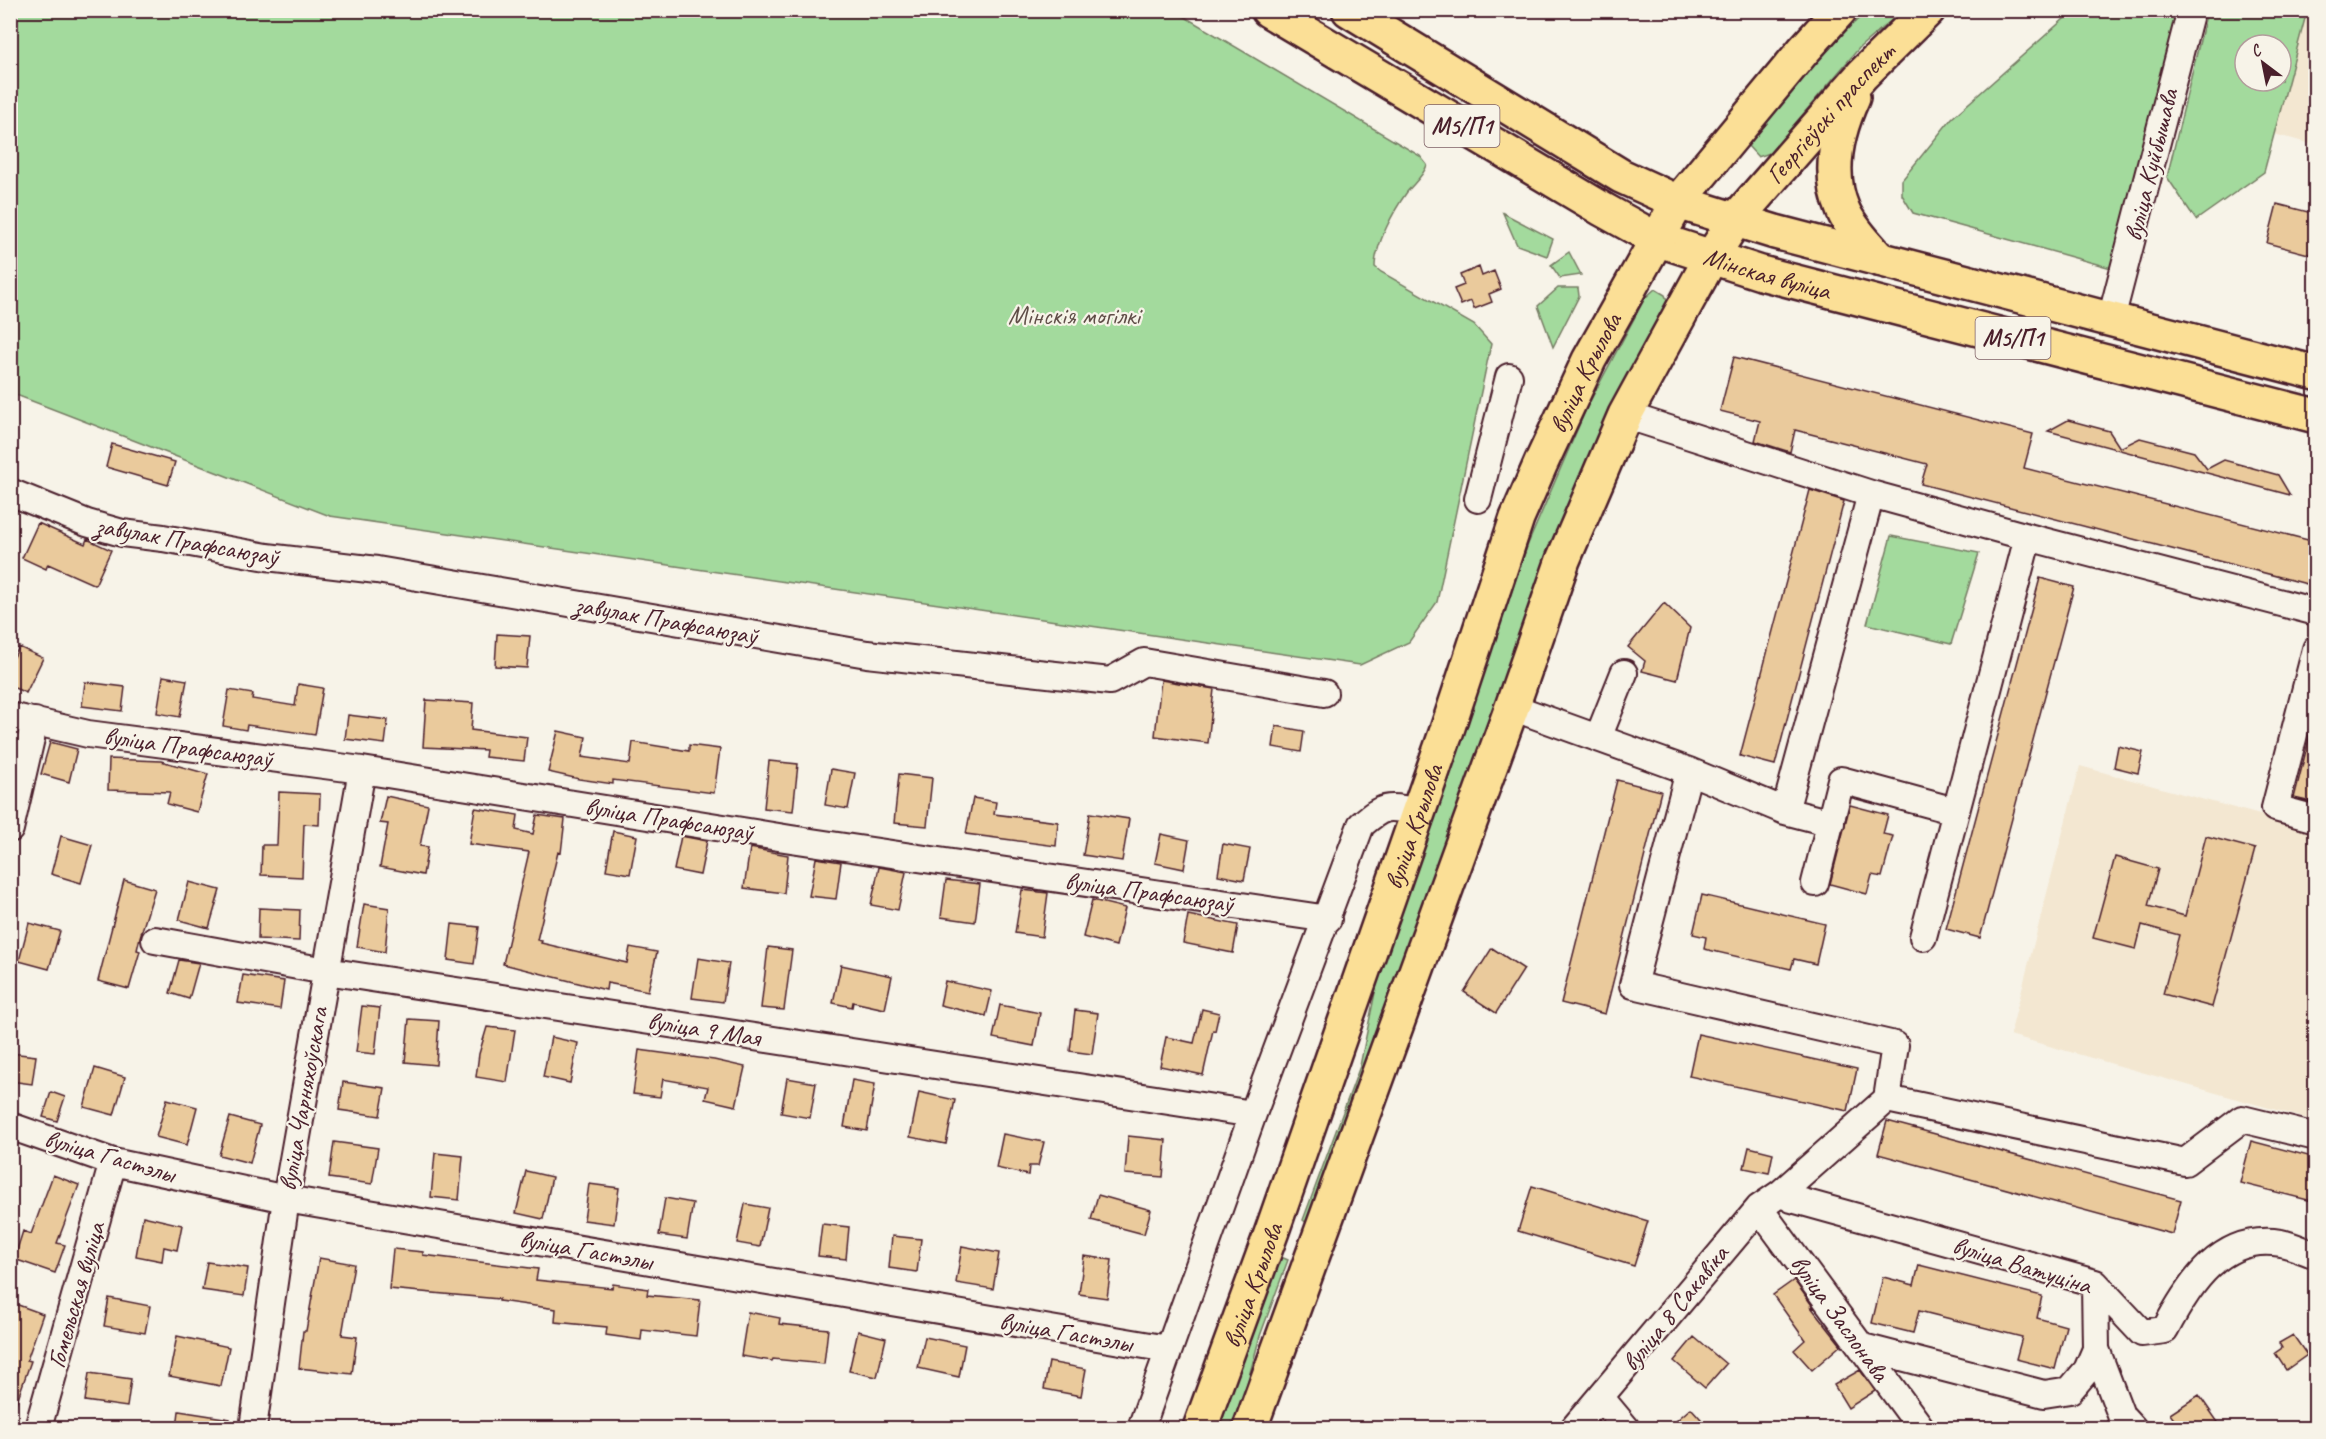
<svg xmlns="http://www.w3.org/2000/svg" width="2326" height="1439" viewBox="0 0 2326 1439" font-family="Caveat,sans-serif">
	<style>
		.built { fill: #f3e7d1 }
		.green { fill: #a3da9d; stroke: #767c64; stroke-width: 1.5; fill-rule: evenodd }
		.building { fill: #eaca9c; stroke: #4a1f2b; stroke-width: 1.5 }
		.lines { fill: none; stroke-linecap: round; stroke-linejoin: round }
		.minor-casing { stroke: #4a1f2b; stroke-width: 30 }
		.major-casing { stroke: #4a1f2b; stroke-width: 38 }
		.minor { stroke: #f7f3e8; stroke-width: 26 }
		.major { stroke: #fbdf96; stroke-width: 33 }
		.labels { text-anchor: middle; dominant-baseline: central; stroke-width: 4.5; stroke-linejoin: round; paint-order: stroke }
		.shield { fill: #f7f3e8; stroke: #7e5f64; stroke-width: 1.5 }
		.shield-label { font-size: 24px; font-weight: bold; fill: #4a1f2b }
		.street-label { font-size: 26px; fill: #4a1f2b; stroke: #f7f3e8 }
		.park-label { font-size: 26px; fill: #604e48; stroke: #f7f3e8 }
	</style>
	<rect width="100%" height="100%" fill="#f7f3e8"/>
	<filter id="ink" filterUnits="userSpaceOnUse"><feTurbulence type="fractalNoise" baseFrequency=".0167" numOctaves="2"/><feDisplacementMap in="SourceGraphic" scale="12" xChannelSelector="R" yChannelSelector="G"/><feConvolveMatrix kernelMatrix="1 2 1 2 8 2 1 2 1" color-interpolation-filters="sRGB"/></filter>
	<g filter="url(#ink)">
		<path class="built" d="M2307 11H2315V145L2274 134Z
			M2080 766 2315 830V1121L2010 1035Z"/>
		<path class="green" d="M10 11H1175L1420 156 1427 165C1424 175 1414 183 1407 192 1394 210 1375 245 1375 267L1381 272 1474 325 1491 344 1437 602 1409 642 1360 665 330 516 11 393Z
			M1867 11H1902L1860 47 1770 153 1758 157 1748 146C1785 98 1822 51 1867 11Z
			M2073 11H2183L2115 269 1913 213 1902 195V180L1952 118Z
			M2207 11H2307L2264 172 2196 220 2167 177ZM2245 45H2281V81H2245Z
			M1503 213 1553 239 1547 256 1517 245Z
			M1569 252 1581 275 1560 278 1551 265Z
			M1558 288H1578L1579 296 1553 347 1538 306Z
			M1655 289 1665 295 1668 303 1619 396 1576 487 1308 1224 1303 1220 1360 1066 1378 978 1528 544 1587 407 1645 298Z
			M1891 536 1979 553 1951 644 1867 624Z
			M1281 1257 1288 1260 1260 1336 1235 1428H1219Z"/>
		<path class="building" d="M2277 204 2316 214V256L2267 243Z
			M1479 267 1482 276 1494 271 1501 289 1489 294 1492 302 1474 309 1471 301 1461 305 1454 289 1464 285 1460 275Z
			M1734 357 2033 434 2024 468 2316 542V552L2307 584 1921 484 1927 464 1795 430 1790 452 1755 441 1760 421 1720 411Z
			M2068 420 2109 431 2120 448 2140 438 2194 452 2207 469 2224 460 2278 475 2290 495 2048 431Z
			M112 444 175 462 168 485 106 467Z
			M1810 490 1844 501 1775 765 1740 756Z
			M38 523 85 544 87 539 111 550 95 585 48 564 46 569 22 558Z
			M2040 578 2074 587 1980 938 1946 929Z
			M1664 603 1690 628 1677 680 1642 671 1645 661 1628 647Z
			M497 634 530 636 527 668 495 666Z
			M19 647 43 658 26 693 10 686V665Z
			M163 676 187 680 180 717 157 713Z
			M1161 680 1214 689 1208 743 1155 736Z
			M85 682 125 687 122 711 82 706Z
			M298 684 323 688 315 735 247 725 246 730 223 726 229 690 253 694 252 699 295 706Z
			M426 700 473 703 471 730 527 737 524 761 485 757 486 750 423 747Z
			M348 715 388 720 385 744 345 739Z
			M1276 726 1304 731 1301 752 1273 747Z
			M558 731 586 737 582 757 630 764 633 742 689 751V745L720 749 714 793 613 780V784L579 779 548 772Z
			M2310 735 2316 736V803L2294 798Z
			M50 742 77 749 69 782 41 774Z
			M2118 746 2143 752 2138 773 2114 767Z
			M109 759 161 761 208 774 197 812 167 804 170 792 108 790Z
			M769 761 798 764 793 811 764 808Z
			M831 769 855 773 848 809 825 805Z
			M899 774 932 778 927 826 894 823Z
			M1617 780 1661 791 1605 1014 1561 1003Z
			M279 792 320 794 319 825 304 824 302 877 261 875 262 845H277Z
			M386 796 428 805 420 846 428 847 423 875 380 867 388 824 380 823Z
			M973 798 996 802 994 814 1058 822 1056 846 966 834Z
			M1850 805 1888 815 1883 834 1893 836 1882 877 1872 875 1867 894 1830 884Z
			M475 808 518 815 516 830 533 834 537 815 565 819 561 853 558 852 537 940 542 941 541 943 627 963 630 947 657 952 648 991 607 983 606 990 503 964 529 852 469 844Z
			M1090 813 1129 819 1122 861 1083 855Z
			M613 831 637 836 630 874 606 870Z
			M1161 834 1189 840 1184 869 1155 863Z
			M61 836 92 845 81 883 51 874Z
			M681 836 707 841 700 875 674 870Z
			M2206 836 2255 849 2212 1007 2163 994 2179 935 2142 925 2136 949 2093 938 2115 857 2158 869 2148 906 2185 916Z
			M1223 844 1250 849 1244 880 1218 875Z
			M750 848 788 855 784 893 744 888Z
			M816 858 841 862 836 899 809 896Z
			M879 867 906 872 898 910 871 905Z
			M124 880 155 889 140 937 137 950 140 951 129 989 98 981Z
			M946 880 980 884 975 922 941 917Z
			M189 882 220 890 209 928 179 920Z
			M1022 890 1048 893 1042 937 1015 933Z
			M1702 895 1825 924 1816 964 1794 959 1791 969 1704 949 1706 937 1693 934Z
			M1092 900 1125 908 1116 946 1083 937Z
			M364 904 389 908 385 952 357 947Z
			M259 908 300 910 299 941 258 939Z
			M1188 915 1238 925 1233 953 1183 943Z
			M29 923 60 931 49 969 19 961Z
			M452 924 479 927 474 964 448 960Z
			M768 947 792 950 784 1010 761 1008Z
			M1492 948 1524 969 1496 1013 1464 992Z
			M698 958 729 963 723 1002 692 998Z
			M179 960 199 963 189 999 170 993Z
			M841 965 892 976 885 1009 853 1002 852 1007 833 1003Z
			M243 975 284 981 280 1009 238 1003Z
			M945 981 992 991 986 1016 940 1005Z
			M1000 1005 1040 1013 1034 1046 993 1038Z
			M362 1006 380 1008 375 1054 356 1052Z
			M1202 1009 1219 1013 1215 1031 1213 1030 1203 1075 1160 1066 1166 1037 1194 1043Z
			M1075 1010 1098 1013 1092 1054 1070 1051Z
			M409 1019 439 1021 436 1065 405 1062Z
			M487 1027 515 1030 507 1082 476 1077 479 1054Z
			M1698 1034 1857 1069 1848 1111 1689 1076Z
			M551 1037 578 1043 570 1083 543 1077Z
			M639 1050 714 1060 745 1067 736 1106 705 1099 708 1087 663 1079 660 1097 633 1094Z
			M10 1053 36 1056 32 1084 10 1081Z
			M95 1068 125 1077 114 1115 84 1107Z
			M787 1078 816 1083 810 1118 781 1113Z
			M852 1080 875 1084 867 1131 844 1127Z
			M343 1082 385 1088 380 1116 339 1110Z
			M51 1092 65 1097 57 1121 43 1117Z
			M919 1092 955 1100 946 1144 910 1137Z
			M167 1099 197 1107 187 1145 156 1137Z
			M230 1117 260 1125 250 1163 219 1155Z
			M1887 1121 2181 1200 2172 1234 1878 1154Z
			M1003 1134 1044 1142 1038 1166H1029L1028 1175 996 1168Z
			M1128 1136 1166 1140 1163 1177 1125 1174Z
			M2251 1141 2316 1158V1202L2240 1183Z
			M334 1142 378 1148 372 1184 329 1178Z
			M1749 1147 1773 1153 1769 1173 1744 1168Z
			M435 1153 463 1156 459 1200 431 1197Z
			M526 1171 552 1177 543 1219 516 1213Z
			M53 1175 79 1185 57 1243 65 1245 55 1273 14 1259 23 1231 31 1234Z
			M589 1184 619 1188 614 1224 584 1220Z
			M1532 1186 1648 1221 1634 1266 1518 1231Z
			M1098 1195 1151 1210 1144 1234 1091 1220Z
			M665 1198 693 1203 687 1239 659 1235Z
			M745 1204 768 1208 760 1247 737 1243Z
			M143 1216 182 1225 177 1250 164 1247 162 1261 136 1256Z
			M822 1224 849 1227 846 1259 818 1256Z
			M892 1236 921 1239 917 1272 889 1268Z
			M962 1246 999 1253 993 1289 956 1283Z
			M393 1249 423 1252V1255L538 1269 536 1280 612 1288 613 1284 648 1289 647 1295 700 1300 696 1336 642 1330 641 1340 606 1335 607 1327 555 1322 556 1309 499 1301V1299L389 1289Z
			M1084 1256 1112 1260 1107 1298 1079 1294Z
			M319 1258 354 1264 342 1335 357 1337 352 1374 299 1368 303 1331H306Z
			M207 1262 248 1268 244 1296 202 1290Z
			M1919 1265 2042 1296 2037 1318 2066 1326 2055 1369 2016 1359 2022 1337 1919 1311 1913 1333 1872 1323 1883 1277 1914 1285Z
			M1794 1280 1814 1308 1811 1307 1841 1345 1812 1370 1794 1350 1805 1340 1773 1295Z
			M109 1298 150 1306 145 1333 104 1326Z
			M10 1302 43 1314 27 1360 31 1361 13 1412H10Z
			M748 1312 780 1318 779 1324 828 1329 824 1364 773 1359 772 1361 741 1356Z
			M858 1331 886 1338 877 1377 849 1371Z
			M2293 1335 2307 1355 2286 1370 2275 1353 2282 1348 2279 1343Z
			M177 1336 229 1347 221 1386 169 1376Z
			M925 1337 965 1345 959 1377 918 1368Z
			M1694 1337 1726 1364 1705 1388 1674 1361Z
			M1049 1362 1086 1369 1081 1396 1044 1389Z
			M1860 1370 1875 1391 1848 1408 1834 1385Z
			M89 1373 131 1379 127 1407 85 1401Z
			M2199 1395 2222 1428H2180L2170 1414Z
			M1691 1408 1709 1428H1668Z
			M179 1411 230 1419 229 1428H177Z"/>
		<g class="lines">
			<g class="minor-casing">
				<path id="minor" d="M2111 319 2191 10
					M1625 415 1871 494 2028 537
					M10 492 87 523 122 533 163 538 267 557 377 570 867 654 1110 681 1144 662 1324 693
					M1478 499 1509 377
					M2316 649 2275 808 2316 819
					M1512 707 1689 771 1785 811 1831 823
					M10 716 88 734 362 770 791 839 1328 919
					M1598 738 1624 673
					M1689 771 1633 985 1895 1045 1887 1099 2185 1162 2242 1119 2316 1137
					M1785 811 1871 494
					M10 829 35 721
					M1815 883 1841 780 1955 811
					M1923 937 2028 537 2316 612
					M155 940 326 971 1253 1114
					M10 1126 113 1162 286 1199 1168 1349
					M1781 1193 1792 1199 2095 1283 2142 1333 2165 1330C2189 1284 2221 1233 2281 1243 2292 1245 2304 1251 2316 1255
					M1759 1208 1921 1428
					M2095 1283 2096 1349 2121 1415 2133 1428
					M1863 1347 2044 1394 2070 1390 2087 1370 2096 1349
					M1601 1398 1626 1428
					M38 1428 113 1162
					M253 1428 286 1199 362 770
					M1141 1428 1253 1114 1361 825C1385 804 1388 806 1418 812
					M1574 1428 1759 1208 1781 1193 1887 1099"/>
			</g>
			<g class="major-casing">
				<g id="major">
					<path id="s1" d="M1268 10 1602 209 1656 239 1761 273 2316 416"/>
					<path d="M1349 10 1621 176 1678 202 1775 232 2316 373"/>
					<path d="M1853 97C1837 132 1827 173 1843 210 1851 229 1867 244 1879 259"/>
					<path id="s2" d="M1200 1428 1272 1231 1446 733 1517 518 1541 463 1589 360 1678 202 1803 51 1840 10"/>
					<path id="s3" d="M1250 1428 1512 707 1563 560 1625 415 1712 256 1736 219 1862 75 1928 10"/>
				</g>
			</g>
			<use href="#minor" class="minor"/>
			<use href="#major" class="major"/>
		</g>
	</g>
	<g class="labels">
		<g class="shield">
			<rect x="1424.5" y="105" width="75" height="42" rx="4.5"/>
			<rect x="1975.5" y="317" width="75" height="42" rx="4.5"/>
		</g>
		<g class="shield-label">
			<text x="1462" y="126">М5/П1</text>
			<text x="2013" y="338">М5/П1</text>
		</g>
		<g class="street-label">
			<text stroke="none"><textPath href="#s3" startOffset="1448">Георгіеўскі праспект</textPath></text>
			<text transform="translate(2151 165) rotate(-76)">вуліца Куйбышава</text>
			<text stroke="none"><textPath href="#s1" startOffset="567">Мінская вуліца</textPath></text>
			<text stroke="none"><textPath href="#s2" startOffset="1124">вуліца Крылова</textPath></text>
			<text transform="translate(187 541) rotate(10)">завулак Прафсаюзаў</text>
			<text transform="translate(666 620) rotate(10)">завулак Прафсаюзаў</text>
			<text transform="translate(188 747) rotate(8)">вуліца Прафсаюзаў</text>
			<text transform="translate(669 819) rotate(9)">вуліца Прафсаюзаў</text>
			<text stroke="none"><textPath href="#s2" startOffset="638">вуліца Крылова</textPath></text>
			<text transform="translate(1149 892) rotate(8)">вуліца Прафсаюзаў</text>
			<text transform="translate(704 1029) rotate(9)">вуліца 9 Мая</text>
			<text transform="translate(303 1099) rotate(-80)">вуліца Чарняхоўскага</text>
			<text transform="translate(110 1156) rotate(16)">вуліца Гастэлы</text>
			<text transform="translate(586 1250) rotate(10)">вуліца Гастэлы</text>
			<text transform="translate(2022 1265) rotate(17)">вуліца Ватуціна</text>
			<text stroke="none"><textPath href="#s2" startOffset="152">вуліца Крылова</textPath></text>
			<text transform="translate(76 1295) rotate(-74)">Гомельская вуліца</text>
			<text transform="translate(1675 1308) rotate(-51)">вуліца 8 Сакавіка</text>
			<text transform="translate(1840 1318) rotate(54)">вуліца Заслонава</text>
			<text transform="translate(1066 1332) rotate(10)">вуліца Гастэлы</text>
		</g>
		<g class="park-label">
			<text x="1074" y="315">Мінскія могілкі</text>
		</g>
	</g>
	<rect width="2326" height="1439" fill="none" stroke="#f7f3e8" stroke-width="36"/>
	<rect x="18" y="18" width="2290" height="1403" fill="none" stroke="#4a1f2b" stroke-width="2" filter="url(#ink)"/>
	<g transform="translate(2263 63) rotate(328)"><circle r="28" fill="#f7f3e8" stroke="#b29e9c" stroke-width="1.5"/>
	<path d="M0-4.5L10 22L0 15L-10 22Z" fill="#4a1f2b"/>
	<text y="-9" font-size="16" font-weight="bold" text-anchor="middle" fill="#4a1f2b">С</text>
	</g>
</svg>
